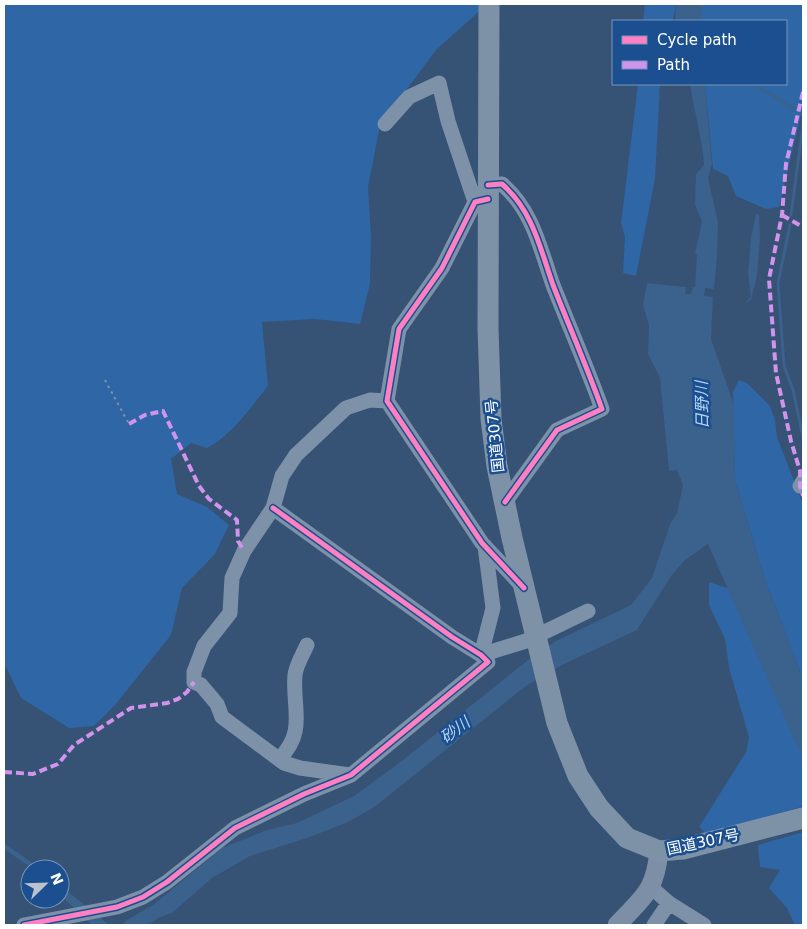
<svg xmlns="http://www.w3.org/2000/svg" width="807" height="929" viewBox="0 0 807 929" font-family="'DejaVu Sans','Noto Sans JP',sans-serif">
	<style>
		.green { fill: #2f66a5 }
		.water { fill: #3b618d }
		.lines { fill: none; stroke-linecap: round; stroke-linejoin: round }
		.stream { stroke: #3b618d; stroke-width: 3 }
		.path { stroke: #7d92a8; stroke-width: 2; stroke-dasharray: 2.5 4; stroke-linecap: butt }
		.minor { stroke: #7d92a8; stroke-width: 15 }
		.major { stroke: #7d8ea7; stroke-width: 19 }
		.highway { stroke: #7e92a7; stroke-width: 21 }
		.quiet { stroke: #d193ec; stroke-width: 4; stroke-dasharray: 8 4; stroke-linecap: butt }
		.cycleway-casing { stroke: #1b4f8f; stroke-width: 8 }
		.cycleway { stroke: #ff80c0; stroke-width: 5 }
		.labels { text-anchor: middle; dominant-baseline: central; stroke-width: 5; stroke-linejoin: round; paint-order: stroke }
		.street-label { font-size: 15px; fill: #fff; stroke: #1b4f8f }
		.water-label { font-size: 16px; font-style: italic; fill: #b5d3f5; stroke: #1b4f8f }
	</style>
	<rect width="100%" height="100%" fill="#365274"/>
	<path class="green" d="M4 4H483L484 7 436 50 380 125 368 187 371 237 370 284 360 324 315 319 262 322 268 386C250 408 233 434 207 448L191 443 171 459 177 494 207 507 229 525 215 554 182 588 171 635 115 705 94 726 69 728 21 698 4 663Z
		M645 4H676L673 21H643Z
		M702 4H803V106L779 207 766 209 736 196 728 176 713 169 705 84H786V21H701Z
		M638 84H660L655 179 636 276 623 273 625 237 621 223Z
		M739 380 747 383 770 406 775 420 777 437 803 504V680L764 577 735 481 733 392Z
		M709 582 737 591 803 733V801L801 807 709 836 699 827 746 752 749 737 729 668 725 639 709 605Z
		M803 832V925H795L787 908 769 888 780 870 760 867 758 845Z"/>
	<path class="water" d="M676 4H702V21H675Z
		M690 84H705L712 164 708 178 718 222 717 256 714 289 705 288 704 296 713 297 711 339 734 405 735 481 764 577 803 680V759L708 544 685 560 671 576 637 630 562 665 526 686 373 808 346 823 307 838 250 856 212 878 172 913 158 918 148 925H122L127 920 153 905 222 848 267 830 297 823 354 796 403 760 533 656 556 641 631 605 652 578 671 522 677 514 683 485 677 470 669 471 660 378 648 354 649 325 643 305 647 283 686 287 685 294H691L693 287H695L697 255 695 254 702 221 695 205 696 174 704 165C702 137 694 112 690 84Z
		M756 214H759L760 238 757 276 751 300 744 303 751 297 748 274 751 237Z
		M4 843 41 869H33L4 849Z
		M60 885 109 925H92L60 895Z"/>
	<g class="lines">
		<path class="stream" d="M753 84 795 109
			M802 114H803
			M791 215 803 125
			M790 225 778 283 784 366 793 390 803 437"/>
		<path class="path" d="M105 380 129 424"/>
		<path class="minor" d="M385 124 409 97 439 83 448 121 475 202
			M488 185 502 184C533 211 540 248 553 285 569 326 587 367 602 409L557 430 505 502
			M488 199 475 202 442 268 399 329 387 401 482 543 523 587
			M800 486 803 481
			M481 655 526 641 588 611
			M481 655 493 608 485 546
			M279 759C307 731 292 708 295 675 296 665 303 654 307 645
			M350 775 300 768 284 763 222 717 217 704 201 685 194 682V672L204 646 230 613 232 578 244 551 273 508 282 476 296 455 346 408 370 400 387 401
			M652 888 669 903 704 925
			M24 925 117 907 143 897 167 882 235 828 304 794 351 775 488 662 481 655 452 637 273 508
			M654 925 669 903"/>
		<path class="major" d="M617 925C643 897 655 892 659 851"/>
		<path class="highway" d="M489 4 488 328 491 419 497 466 512 538 557 723 578 776 599 808 627 838 659 851 683 849 803 818"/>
		<path class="quiet" d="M803 92 786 164 782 215 769 279 776 373 791 441 800 471V486L803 496
			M782 215 803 227
			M129 424 145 415 163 411 199 486 209 499 237 520 238 541 244 551
			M4 772 33 774 58 764 74 745 131 708 167 703 178 699 187 692 194 682"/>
		<g class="cycleway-casing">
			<path id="cycleway" d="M488 185 502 184C533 211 540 248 553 285 569 326 587 367 602 409L557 430 505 502
				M488 199 475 202 442 268 399 329 387 401 482 543 524 588
				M24 925 117 907 143 897 167 882 235 828 304 794 351 775 488 662 481 655 452 637 273 508"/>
		</g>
		<use href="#cycleway" class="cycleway"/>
	</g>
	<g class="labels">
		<g class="street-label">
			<text transform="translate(495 436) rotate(-96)">国道307号</text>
			<text transform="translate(703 842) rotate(-12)">国道307号</text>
		</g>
		<g class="water-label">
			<text transform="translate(702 405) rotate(-91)">日野川</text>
			<text transform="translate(455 730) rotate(-37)">砂川</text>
		</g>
	</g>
	<rect width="807" height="929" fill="none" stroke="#ffffff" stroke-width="10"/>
	<rect x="612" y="20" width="175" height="65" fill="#1b4f8f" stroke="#7695bc"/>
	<rect x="622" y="36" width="25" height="8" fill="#ff80c0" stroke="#7695bc"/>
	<text x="657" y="45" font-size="15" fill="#ffffff">Cycle path</text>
	<rect x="622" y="61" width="25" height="8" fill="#d193ec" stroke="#7695bc"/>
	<text x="657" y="70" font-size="15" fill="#ffffff">Path</text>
	<g transform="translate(45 884) rotate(67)"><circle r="24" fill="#1b4f8f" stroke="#7695bc"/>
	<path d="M0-4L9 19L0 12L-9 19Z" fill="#b9c2ce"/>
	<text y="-8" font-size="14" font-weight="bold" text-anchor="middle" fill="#ffffff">N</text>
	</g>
</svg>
